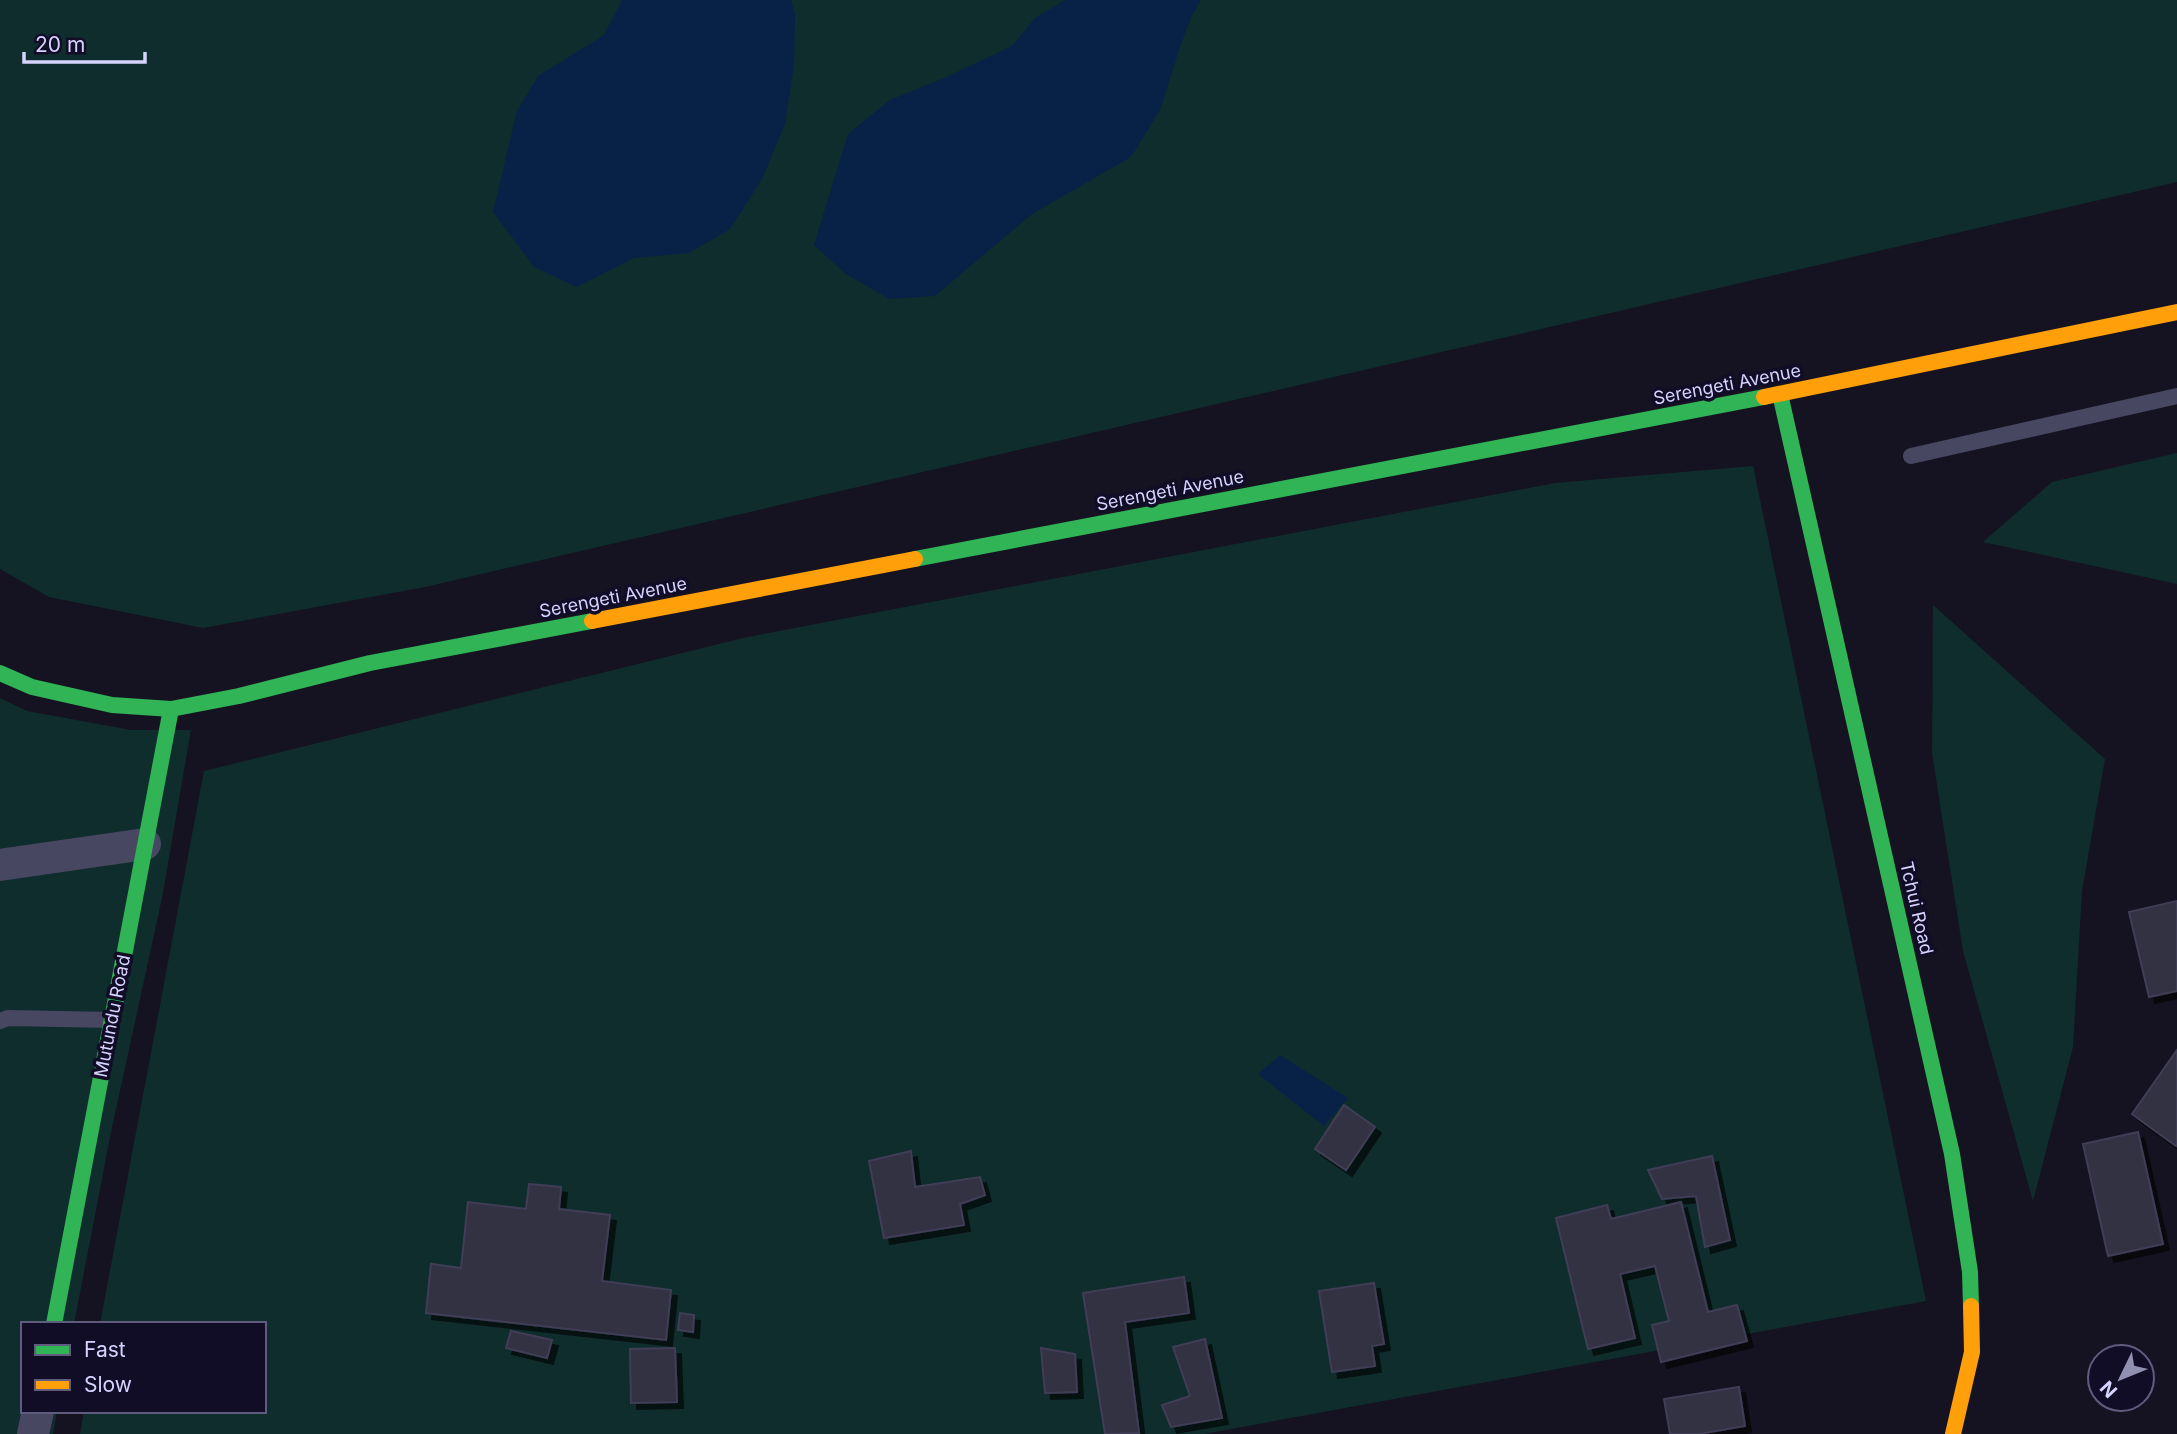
<svg xmlns="http://www.w3.org/2000/svg" width="2177" height="1434" viewBox="0 0 2177 1434" font-family="Inter,sans-serif">
	<style>
		.green { fill: #102d2d }
		.water { fill: #082147 }
		.building { fill: #333043; stroke: #413d56; stroke-width: 2; filter: url(#shadow) }
		.lines { fill: none; stroke-linecap: round; stroke-linejoin: round }
		.lane { stroke: #474762; stroke-width: 16 }
		.street { stroke: #474762; stroke-width: 32 }
		.fast { stroke: #30b455; stroke-width: 16 }
		.slow { stroke: #ff9f0a; stroke-width: 16 }
		.labels { text-anchor: middle; dominant-baseline: central; stroke-width: 7; stroke-linejoin: round; paint-order: stroke }
		.street-label { font-size: 18px; fill: #d6d3ff; stroke: #110d27 }
	</style>
	<defs>
		<filter id="shadow"><feDropShadow dx="6" dy="6" stdDeviation="0" flood-color="#0009"/></filter>
	</defs>
	<rect width="100%" height="100%" fill="#151321"/>
	<path class="green" d="M0 0H2177V182L425 587 203 628 49 597 0 569Z
		M2177 453V584L1983 542 2052 482Z
		M1753 466 1926 1301 1204 1434H80L84 1411H264V1324H100L204 771 743 638 1555 483Z
		M1933 605 2105 759 2082 891 2073 1047 2033 1201 1963 951 1932 753Z
		M0 698 27 711 131 730H191L162 898 111 1132 74 1324H23V1411H57L53 1434H0Z"/>
	<path class="water" d="M622 0H791L795 14 794 65 785 124 762 179 730 229 689 253 634 258 577 287 534 267 493 212 517 111 538 76 604 35Z
		M1065 0H1201L1191 17 1180 47 1160 110 1131 157 1032 214 935 296 889 299 846 274 814 245 848 134 890 100 944 78 1012 46 1035 18Z
		M1280 1055 1348 1098 1324 1126 1258 1074Z"/>
	<path class="building" d="M2177 901V991L2149 997 2129 912Z
		M2177 1050V1144L2176 1146 2132 1114Z
		M1344 1105 1375 1127 1346 1170 1315 1149Z
		M2138 1132 2163 1244 2108 1256 2083 1144Z
		M911 1151 915 1187 980 1177 985 1195 960 1204 964 1225 884 1238 869 1161Z
		M1712 1156 1730 1240 1705 1247 1696 1196 1662 1199 1648 1170Z
		M529 1184 561 1187 559 1209 610 1215 602 1281 671 1290 666 1340 426 1313 431 1264 461 1268 468 1202 526 1209Z
		M1681 1202 1708 1312 1737 1305 1747 1341 1661 1362 1652 1325 1669 1321 1655 1266 1620 1274 1635 1338 1588 1349 1556 1218 1607 1205 1611 1219Z
		M1184 1277 1189 1313 1125 1322 1139 1433 1105 1434 1083 1293Z
		M1374 1283 1384 1344 1372 1346 1375 1366 1332 1372 1319 1291Z
		M680 1313 694 1315 693 1332 678 1330Z
		M511 1331 552 1340 547 1358 506 1348Z
		M1205 1339 1222 1418 1171 1427 1162 1405 1190 1396 1173 1347Z
		M675 1348 677 1402 631 1403 630 1349Z
		M1041 1348 1075 1354 1077 1392 1045 1393Z
		M1739 1387 1745 1426 1699 1434H1670L1664 1399Z"/>
	<g class="lines">
		<path class="lane" d="M1911 456 2177 396
			M0 1021 8 1018 112 1020"/>
		<path class="street" d="M0 865 145 844
			M33 1434 38 1411"/>
		<path class="fast" d="M1780 394 1952 1154 1970 1272 1971 1306
			M915 559 1764 397
			M0 673 32 687 112 705 171 709 239 696 370 663 592 621
			M54 1324 171 709"/>
		<path class="slow" d="M1764 397 2177 312
			M592 621 915 559
			M1953 1434 1972 1352 1971 1306"/>
	</g>
	<g class="labels">
		<g class="street-label">
			<text transform="translate(1727 384) rotate(-11)">Serengeti Avenue</text>
			<text transform="translate(1170 490) rotate(-11)">Serengeti Avenue</text>
			<text transform="translate(613 597) rotate(-11)">Serengeti Avenue</text>
			<text transform="translate(1917 908) rotate(77)">Tchui Road</text>
			<text transform="translate(112 1016) rotate(-79)">Mutundu Road</text>
		</g>
	</g>
	<rect x="21" y="1322" width="245" height="91" fill="#110d27" stroke="#605c7d" stroke-width="2"/>
	<rect x="35" y="1345" width="35" height="10" fill="#30b455" stroke="#605c7d" stroke-width="2"/>
	<text x="84" y="1357" font-size="21" fill="#d6d3ff">Fast</text>
	<rect x="35" y="1380" width="35" height="10" fill="#ff9f0a" stroke="#605c7d" stroke-width="2"/>
	<text x="84" y="1392" font-size="21" fill="#d6d3ff">Slow</text>
	<g transform="translate(2121 1378) rotate(227)"><circle r="33" fill="#110d27" stroke="#605c7d" stroke-width="2"/>
	<path d="M0-5L12 26L0 18L-12 26Z" fill="#9290b1"/>
	<text y="-10" font-size="19" font-weight="bold" text-anchor="middle" fill="#d6d3ff">N</text>
	</g>
	<path d="M24 52v10h121v-10" fill="none" stroke="#d6d3ff" stroke-width="3.5"/>
	<text x="35" y="52" font-size="21" fill="#d6d3ff" stroke="#110d27" stroke-width="5" paint-order="stroke">20 m</text>
</svg>
